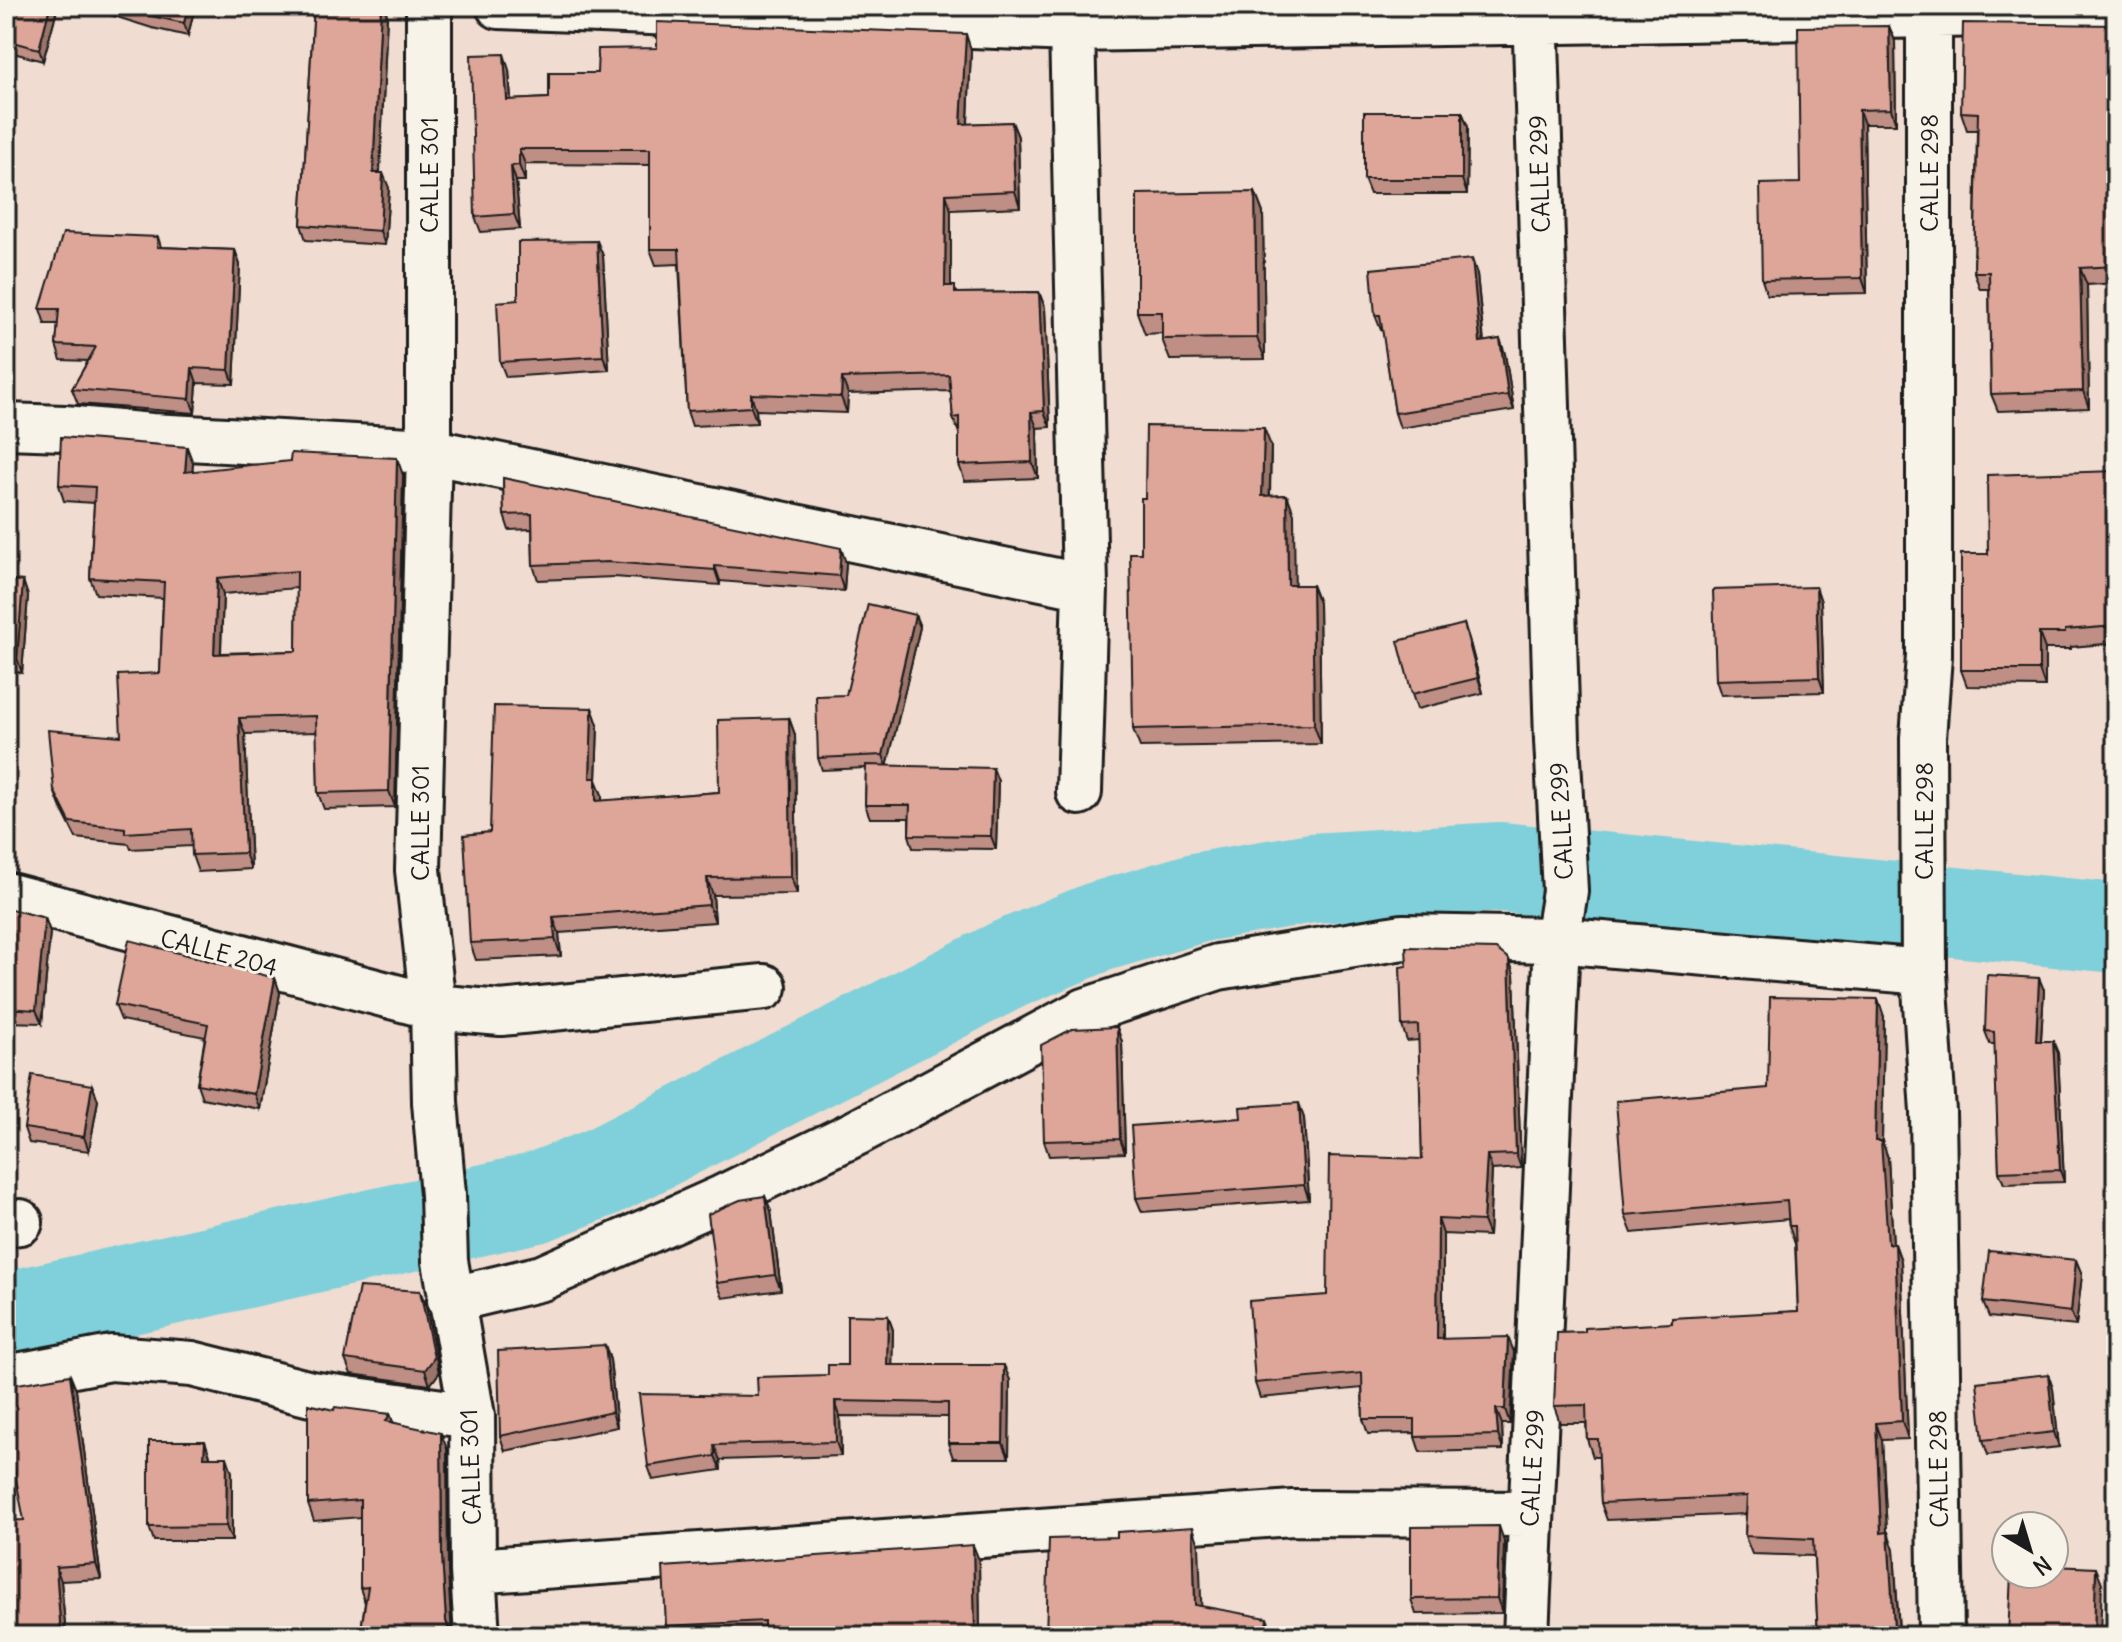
<svg xmlns="http://www.w3.org/2000/svg" width="2122" height="1642" viewBox="0 0 2122 1642" font-family="Delius,sans-serif">
	<style>
		.lines { fill: none; stroke-linecap: round; stroke-linejoin: round }
		.river { stroke: #7fd0da; stroke-width: 90 }
		.minor-casing { stroke: #1c1c1c; stroke-width: 50 }
		.minor { stroke: #f7f3e8; stroke-width: 44 }
		.wall { fill: #bf8e84; stroke: #1c1c1c; stroke-width: 2; fill-rule: evenodd }
		.shaded-wall { fill: #9b746b; stroke: #1c1c1c; stroke-width: 2 }
		.building { fill: #dea599; stroke: #1c1c1c; stroke-width: 2; fill-rule: evenodd }
		.labels { text-anchor: middle; dominant-baseline: central; stroke-width: 6; stroke-linejoin: round; paint-order: stroke }
		.street-label { font-size: 24px; fill: #1c1c1c; stroke: #f7f3e8 }
	</style>
	<rect width="100%" height="100%" fill="#f0dcd0"/>
	<filter id="ink" filterUnits="userSpaceOnUse"><feTurbulence type="fractalNoise" baseFrequency=".0125" numOctaves="2"/><feDisplacementMap in="SourceGraphic" scale="16" xChannelSelector="R" yChannelSelector="G"/><feConvolveMatrix kernelMatrix="1 2 1 2 8 2 1 2 1" color-interpolation-filters="sRGB"/></filter>
	<g filter="url(#ink)">
		<g class="lines">
			<path class="river" d="M6 1317 535 1198 600 1173 1009 964 1098 927 1200 897 1312 878 1501 867 2116 928"/>
			<g class="minor-casing">
				<path id="minor" d="M429 6V451L418 870 433 1007 435 1102 443 1195 445 1261 472 1416 473 1571 477 1636
					M499 6 1072 29 2116 12
					M1929 6V656L1923 738 1924 972 1933 1112 1941 1636
					M1072 29 1085 587 1079 792
					M6 426 64 428 151 436 429 451 1085 587
					M6 895 433 1007 501 1013 764 987
					M6 1224 20 1222
					M450 1300 542 1278 722 1198 856 1133 1085 1011 1218 967 1403 937 1557 940 1924 972
					M6 1378 111 1358 192 1364 311 1394 472 1416
					M473 1571 1293 1513 1530 1514
					M1526 1636 1557 940 1565 891 1557 740 1535 6"/>
			</g>
			<use href="#minor" class="minor"/>
		</g>
		<path class="wall" d="M6 6H58L43 61 6 51Z
			M82 6H195L188 36 152 28Z
			M314 6H384L387 15 380 173 389 188 385 245 306 240 301 225Z
			M2116 25V283L2087 285 2089 408 1998 411 1991 394 1989 289H1980L1974 272 1977 130H1967L1961 112Z
			M1889 26 1895 41 1896 124H1864L1867 293 1767 295 1762 280 1800 183Z
			M971 50 968 124 1012 122 1018 137 1020 207 951 210V286L958 293 1039 292 1045 308 1050 427 1037 428 1038 478 965 481 959 465V433L953 418 951 391 848 394 847 413 756 410 757 423 692 426 687 411 679 264 656 265 650 249V165L525 164V181H516L520 229 481 232 475 217 509 70 511 100 549 98 597 73Z
			M1462 112 1468 127 1467 194H1370L1364 179Z
			M1255 192 1263 213 1265 359 1170 360 1162 339V333L1145 334 1137 312Z
			M158 237 161 247 235 250 240 265 234 384 197 383 195 413 78 404 72 389 88 361 61 360 56 345 58 324H45L40 309Z
			M597 241 603 256 609 370 506 377 500 362 518 300Z
			M1477 274 1484 342 1500 339 1505 354 1514 410 1400 428 1395 413 1383 330H1381L1375 315Z
			M1271 446 1270 496 1287 495 1294 514V585H1312L1319 603 1321 744 1140 747 1133 729 1141 553 1145 498Z
			M193 463 192 471 403 475 395 807 324 809 318 793 317 732 245 734 251 869 198 872 192 855V846L131 849 129 844 76 838 60 806 54 790 121 736 160 673 163 598 96 594 90 578 94 503 64 501 59 485ZM297 588 296 651 221 653 223 594Z
			M2116 471V643L2071 647V649H2045V687L1967 686 1961 670 1988 554Z
			M503 478 846 563 844 591 720 581V585L614 577 538 580 533 565 532 529 509 530 504 515Z
			M6 580 23 581 28 596 22 673 6 669Z
			M1816 587 1821 602 1824 692 1721 695 1716 680Z
			M915 615 920 627 887 766 998 781 996 849 913 848 909 835V818H870L865 805 866 768 822 770 818 758 846 695Z
			M1464 624 1469 639 1483 693 1417 709 1412 694Z
			M592 708 598 725 596 780 602 795V801L719 792 789 718 795 735 797 894 713 895 715 922 559 933 561 956 476 960 470 943 490 832Z
			M6 908 45 918 50 932 42 1023 6 1022Z
			M1514 974 1521 1168 1492 1170 1489 1236 1443 1234V1339L1514 1352 1510 1424H1502L1503 1450 1420 1452 1415 1437V1433L1368 1434 1363 1419 1362 1388 1260 1398 1255 1383 1327 1295 1422 1159 1419 1040 1407 1041 1402 1026Z
			M275 978 280 993 260 1109 202 1098 197 1084 205 1037 121 1020 115 1005Z
			M2044 990 2041 1041 2058 1053 2064 1182 2004 1184 1999 1172 1995 1044H1990L1985 1031Z
			M1878 999 1884 1017 1882 1141 1888 1158 1893 1244H1895L1901 1261 1908 1439 1882 1440 1887 1532 1894 1550 1899 1628 1908 1627 1911 1636H1818L1814 1556 1752 1554 1745 1536 1746 1514 1607 1520 1601 1503 1599 1457H1593L1587 1439 1586 1423H1560L1554 1406 1585 1332 1798 1311 1795 1244 1789 1226 1788 1219 1632 1233 1625 1215 1768 1088Z
			M1122 1042 1125 1153 1049 1156 1044 1141Z
			M92 1085 98 1100 89 1151 29 1143 24 1128Z
			M1304 1118 1309 1200 1142 1212 1136 1198Z
			M765 1196 771 1211 781 1290 723 1298 717 1283Z
			M2076 1260 2082 1275 2076 1326 1989 1317 1983 1302Z
			M420 1291 426 1306 439 1373 430 1385 351 1374 345 1359Z
			M888 1316 893 1330 892 1365 1010 1380 1009 1458H953L948 1443V1417L840 1416 841 1456 720 1460 721 1470 653 1480 648 1466 758 1396 828 1375 847 1365Z
			M605 1345 610 1360 617 1427 505 1451 500 1436Z
			M2048 1374 2053 1389 2059 1447 1988 1455 1983 1440Z
			M70 1375 76 1390 101 1579 61 1581 66 1636H6L24 1520Z
			M334 1410 390 1414 393 1422 447 1449 448 1573 452 1636H360L365 1603 360 1588V1517L314 1521 308 1504Z
			M210 1456V1457L232 1472V1541H154L149 1527Z
			M1504 1541 1502 1613 1416 1614 1411 1599Z
			M979 1560 980 1636H669L666 1626Z"/>
		<path class="shaded-wall" d="M50 6H58L43 61 39 49Z
			M188 6H195L188 36 184 23Z
			M381 6H384L387 15 379 188 373 173Z
			M1889 26 1895 41 1896 124 1891 109Z
			M966 34 971 50 967 140 961 124Z
			M504 54 509 70 512 116 507 100Z
			M1859 110 1864 124 1867 293 1862 278Z
			M1462 112 1468 127 1467 194 1462 179Z
			M1012 122 1018 137 1020 207 1015 191Z
			M519 149 525 164V181L519 165Z
			M511 166 516 181 520 229 514 214Z
			M383 173 389 188 385 245 380 231Z
			M1255 192 1263 213 1265 359 1257 338Z
			M946 194 951 210V301L945 286Z
			M597 241 603 256 609 370 603 356Z
			M235 250 240 265 234 384 229 370Z
			M1472 259 1477 274 1485 357 1480 342Z
			M2080 268 2087 285 2089 408 2083 391Z
			M1039 292 1045 308 1050 427 1044 411Z
			M1500 339 1505 354 1514 410 1508 395Z
			M192 368 197 383 195 413 190 399Z
			M842 378 848 394 847 413 841 397Z
			M751 394 756 410 757 423 751 407Z
			M1031 412 1037 428 1038 478 1032 462Z
			M1264 428 1271 446 1269 514 1262 496Z
			M187 447 193 463 191 488 185 472Z
			M397 458 403 475 395 807 389 791Z
			M1287 495 1294 514 1295 604 1288 585Z
			M841 548 846 563 844 591 839 576Z
			M715 566 720 581V585L715 570Z
			M217 578 223 594 220 670 214 654Z
			M23 581 28 596 22 673 17 658Z
			M1312 585 1319 603 1321 744 1314 725Z
			M1816 587 1821 602 1824 692 1819 677Z
			M915 615 920 627 887 767 883 755Z
			M1464 624 1469 639 1483 693 1478 678Z
			M2039 633 2045 649V687L2039 670Z
			M592 708 598 725 596 780 602 795V818L590 778Z
			M239 718 245 734 251 869 245 853Z
			M789 718 795 735 797 894 791 877Z
			M993 768 998 781 996 849 991 836Z
			M707 878 713 895 715 922 709 905Z
			M553 917 559 933 561 956 555 939Z
			M45 918 50 932 42 1023 36 1010Z
			M1509 959 1514 974 1521 1168 1516 1154Z
			M275 978 280 993 260 1109 254 1094Z
			M2039 978 2044 990 2040 1054 2036 1041Z
			M1878 999 1884 1017 1882 1141 1888 1158 1894 1262 1888 1244 1875 1141Z
			M1117 1027 1122 1042 1125 1153 1120 1139Z
			M2053 1041 2058 1053 2064 1182 2060 1170Z
			M92 1085 98 1100 89 1151 84 1137Z
			M1299 1103 1304 1118 1309 1200 1304 1185Z
			M1487 1155 1492 1170 1489 1236 1483 1221Z
			M765 1196 771 1211 781 1290 775 1275Z
			M1438 1219 1443 1234V1354L1437 1339Z
			M1895 1244 1901 1261 1908 1439 1902 1421Z
			M2076 1260 2082 1275 2076 1326 2071 1312Z
			M420 1291 426 1306 439 1373 430 1385 425 1370Z
			M888 1316 893 1330 892 1380 887 1365Z
			M1508 1337 1514 1352 1510 1424 1505 1409Z
			M605 1345 610 1360 617 1427 612 1412Z
			M1004 1365 1010 1380 1009 1458 1003 1443Z
			M2048 1374 2053 1389 2059 1447 2054 1432Z
			M70 1375 76 1390 101 1579 96 1564Z
			M835 1401 840 1416 841 1456 836 1442Z
			M1496 1409 1502 1424 1503 1450 1498 1435Z
			M390 1414 396 1431 386 1421Z
			M1876 1423 1882 1440 1888 1550 1881 1533Z
			M441 1433 447 1449 448 1573 452 1636 446 1621 442 1556Z
			M205 1441 210 1456 209 1472 204 1457Z
			M714 1445 720 1460 721 1470 715 1456Z
			M227 1457 232 1472V1541L226 1526Z
			M1499 1526 1504 1541 1502 1613 1497 1598Z
			M1193 1527 1199 1545 1202 1623 1195 1605Z
			M1888 1532 1894 1550 1899 1636 1894 1628Z
			M973 1545 979 1560 980 1636H975Z
			M56 1567 61 1581 66 1636H61Z
			M2096 1568 2102 1583 2100 1636H2094Z
			M1267 1618 1274 1636H1265Z"/>
		<path class="building" d="M6 6H50L39 49 6 40Z
			M118 6H188L184 23 147 15Z
			M314 6H381L373 173H383L380 231 301 225Z
			M657 22 966 34 961 124 1012 122 1015 191 946 194 945 286H955V293L1039 292 1044 411 1031 412 1032 462 959 465V417L953 418 949 375 842 378 841 397 751 394V407L687 411 679 249H650V149H519V165L511 166 514 214 475 217 471 55 504 54 507 100 549 98V73H597L598 49 657 48Z
			M1963 23 2116 25V266L2080 268 2083 391 1991 394 1989 272H1974L1978 113 1961 112Z
			M1889 26 1891 109 1859 110 1862 278 1762 280 1760 184 1800 183 1798 27Z
			M1364 112H1462V179H1364Z
			M1255 192 1257 338 1162 339V312H1137V194Z
			M63 233 158 237 157 247 235 250 229 370 192 368 190 399 72 389 96 347 56 345 59 309H40Z
			M597 241 603 356 500 362 497 302 518 300V242Z
			M1472 259 1480 342 1500 339 1508 395 1395 413 1380 315H1375L1371 269Z
			M1146 426 1264 428 1262 496 1287 495 1288 585H1312L1314 725 1133 729 1130 553H1141V498H1145Z
			M61 437 187 447 185 472 290 461 291 453 397 458 389 791 318 793 316 716 239 718 245 853 192 855 191 829 125 833V828L70 822 54 790 48 730 121 736 118 675 160 673 164 582 90 578 95 487 59 485ZM297 571 296 651 214 654 217 578Z
			M2116 471V626L2065 630V633H2039V670H1961V554H1988L1987 475Z
			M503 478 841 548 839 576 715 566V570L608 562 533 565 532 514 504 515Z
			M6 580 23 581 17 658 6 656Z
			M1816 587 1819 677 1716 680 1713 590Z
			M868 604 915 615 883 755 818 758 816 696 846 695Z
			M1464 624 1478 678 1412 694 1398 641Z
			M494 706 592 708 590 778H596V801L719 792 718 720 789 718 791 877 707 878 709 905 553 917 555 939 470 943 464 835 490 832Z
			M866 765 993 768 991 836 909 835 910 805H865Z
			M6 908 45 918 36 1010 6 1008Z
			M129 940 275 978 254 1094 197 1084 208 1024 115 1005Z
			M1406 947 1496 949 1509 959 1516 1154 1487 1155 1483 1221 1438 1219 1437 1339 1508 1337 1505 1409H1496L1498 1435 1415 1437V1419H1363L1362 1373 1255 1383 1249 1301 1327 1295 1329 1156 1422 1159 1418 1025 1402 1026 1400 967 1407 966Z
			M1987 975 2039 978 2036 1041H2053L2060 1170 1999 1172 1994 1032 1985 1031Z
			M1770 997 1878 999 1875 1141H1881L1888 1244H1895L1902 1421 1876 1423 1881 1533 1888 1532 1894 1628 1908 1627 1909 1636H1818L1813 1539 1745 1536 1747 1496 1601 1503 1598 1439H1587L1586 1405 1554 1406 1557 1333 1585 1332V1328L1672 1323V1318L1798 1311 1795 1226H1789L1787 1201 1625 1215 1616 1101 1768 1088Z
			M1117 1027 1120 1139 1044 1141 1041 1045 1072 1029Z
			M32 1075 92 1085 84 1137 24 1128Z
			M1299 1103 1304 1185 1136 1198 1131 1126 1241 1118 1240 1107Z
			M765 1196 775 1275 717 1283 708 1214 740 1200Z
			M1989 1251 2076 1260 2071 1312 1983 1302Z
			M359 1287 420 1291 434 1358 425 1370 345 1359Z
			M847 1315 888 1316 887 1365H1004L1003 1443H948V1403L835 1401 836 1442 714 1445 715 1456 648 1466 639 1394 758 1396 757 1377 828 1375V1365H847Z
			M605 1345 612 1412 500 1436 498 1351Z
			M2048 1374 2054 1432 1983 1440 1977 1382Z
			M70 1375 96 1564 56 1567 61 1636H6V1521L24 1520 6 1428V1386Z
			M308 1404 334 1410 335 1407 390 1414 386 1421 441 1433 442 1556 446 1621 451 1636H364V1634L360 1635 368 1587 360 1588V1500L308 1504Z
			M149 1441H205L204 1457H227L226 1526 149 1527Z
			M1499 1526 1497 1598 1411 1599V1527Z
			M1193 1527 1195 1605 1267 1618 1265 1636H1046L1049 1539 1117 1537V1532Z
			M973 1545 975 1636H764V1621L666 1626 663 1567Z
			M2054 1566 2096 1568 2094 1636H2008L2011 1574H2054Z"/>
	</g>
	<g class="labels">
		<g class="street-label">
			<text transform="translate(1929 173) rotate(-90)">CALLE 298</text>
			<text transform="translate(1539 174) rotate(-92)">CALLE 299</text>
			<text transform="translate(429 175) rotate(-90)">CALLE 301</text>
			<text transform="translate(1561 821) rotate(-93)">CALLE 299</text>
			<text transform="translate(1924 821) rotate(-90)">CALLE 298</text>
			<text transform="translate(420 823) rotate(-90)">CALLE 301</text>
			<text transform="translate(219 952) rotate(15)">CALLE 204</text>
			<text transform="translate(470 1467) rotate(-92)">CALLE 301</text>
			<text transform="translate(1532 1468) rotate(-87)">CALLE 299</text>
			<text transform="translate(1938 1469) rotate(-91)">CALLE 298</text>
		</g>
	</g>
	<rect width="2122" height="1642" fill="none" stroke="#f7f3e8" stroke-width="32"/>
	<rect x="16" y="16" width="2090" height="1610" fill="none" stroke="#1c1c1c" stroke-width="3" filter="url(#ink)"/>
	<g transform="translate(2030 1550) rotate(142)"><circle r="38" fill="#f7f3e8" stroke="#9f9d96" stroke-width="2"/>
	<path d="M0-6L14 30L0 20L-14 30Z" fill="#1c1c1c"/>
	<text y="-12" font-size="22" font-weight="bold" text-anchor="middle" fill="#1c1c1c">N</text>
	</g>
</svg>
